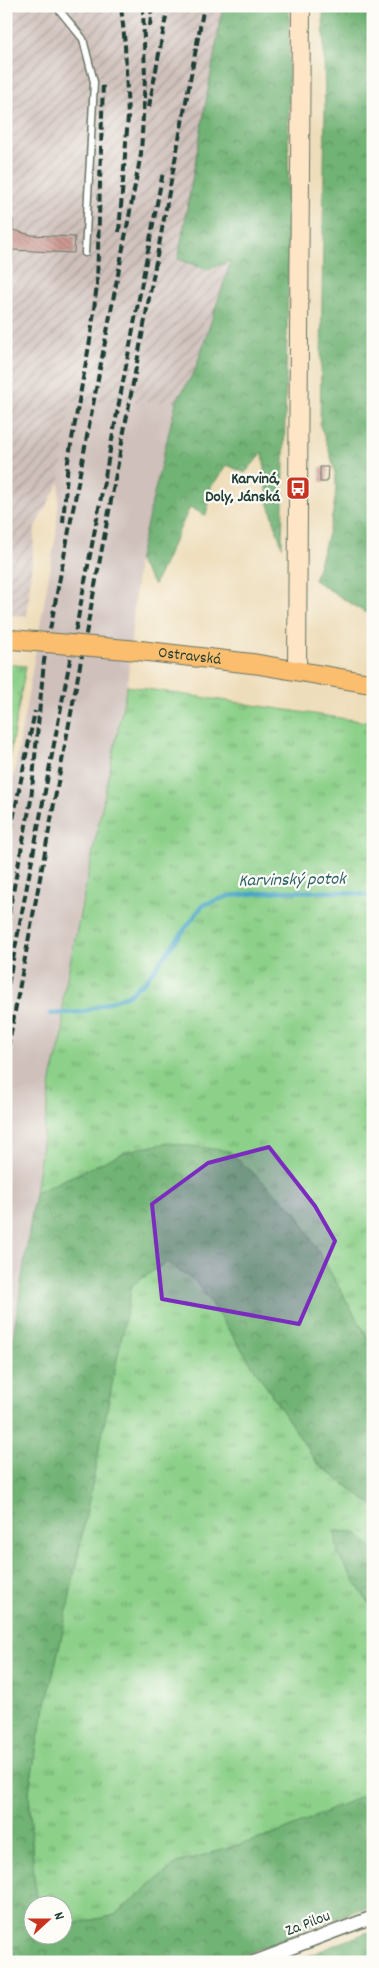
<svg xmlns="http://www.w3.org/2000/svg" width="379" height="1968" viewBox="0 0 379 1968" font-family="Dekko,sans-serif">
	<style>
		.industrial { fill: url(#industrial-furrows) }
		.railway { fill: #cfc0bb }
		.grass { fill: url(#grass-tufts); stroke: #56865e }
		.forest { fill: url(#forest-crowns); stroke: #487854 }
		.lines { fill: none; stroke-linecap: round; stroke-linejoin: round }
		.stream { stroke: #48a6c7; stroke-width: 4.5 }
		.building { fill: url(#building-back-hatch) }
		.lane-casing { stroke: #677563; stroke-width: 9 }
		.street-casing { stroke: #677563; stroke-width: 15 }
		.secondary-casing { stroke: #677563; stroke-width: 20 }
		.primary-casing { stroke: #677563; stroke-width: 21 }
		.lane { stroke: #fff; stroke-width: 6 }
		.street { stroke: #fff; stroke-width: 12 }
		.secondary { stroke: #fde5c5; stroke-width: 18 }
		.primary { stroke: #fbbd6e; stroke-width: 19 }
		.rail { stroke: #1f3d34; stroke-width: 4; stroke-dasharray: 8 4; stroke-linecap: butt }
		.primary-bridge-casing { stroke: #677563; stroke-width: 21; stroke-linecap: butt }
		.primary-bridge { stroke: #fbbd6e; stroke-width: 19 }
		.marked { fill: #7b2cbf; fill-opacity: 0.2; stroke: #7b2cbf; stroke-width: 4; stroke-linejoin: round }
		.labels { text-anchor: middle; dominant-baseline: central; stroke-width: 4.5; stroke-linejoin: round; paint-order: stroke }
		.poi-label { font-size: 16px; font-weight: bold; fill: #1f3d34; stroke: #fdfcf7; text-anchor: end }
		.street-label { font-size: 16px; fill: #1f3d34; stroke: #fdfcf7 }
		.water-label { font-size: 18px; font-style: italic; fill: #2d6267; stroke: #fdfcf7 }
	</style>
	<defs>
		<pattern id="industrial-furrows" width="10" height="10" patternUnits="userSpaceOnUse" patternTransform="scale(1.25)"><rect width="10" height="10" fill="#cfc0bb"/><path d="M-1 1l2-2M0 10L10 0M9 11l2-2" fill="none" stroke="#a79d99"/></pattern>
		<pattern id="grass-tufts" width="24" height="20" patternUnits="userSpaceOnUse" patternTransform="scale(1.25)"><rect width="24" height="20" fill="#8cd089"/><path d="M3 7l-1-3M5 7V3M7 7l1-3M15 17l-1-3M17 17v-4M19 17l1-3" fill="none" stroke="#72aa71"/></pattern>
		<pattern id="forest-crowns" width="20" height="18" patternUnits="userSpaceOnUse" patternTransform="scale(1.25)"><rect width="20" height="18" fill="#71b275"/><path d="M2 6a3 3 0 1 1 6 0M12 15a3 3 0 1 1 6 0" fill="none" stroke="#5c9261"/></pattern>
		<pattern id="building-back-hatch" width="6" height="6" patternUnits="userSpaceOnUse" patternTransform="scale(1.25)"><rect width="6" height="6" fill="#cd9993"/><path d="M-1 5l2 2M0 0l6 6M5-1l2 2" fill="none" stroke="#a67e79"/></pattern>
	</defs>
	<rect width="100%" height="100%" fill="#fdfcf7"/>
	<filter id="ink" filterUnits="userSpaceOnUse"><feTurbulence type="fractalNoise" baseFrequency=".02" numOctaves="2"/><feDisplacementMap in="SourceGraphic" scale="10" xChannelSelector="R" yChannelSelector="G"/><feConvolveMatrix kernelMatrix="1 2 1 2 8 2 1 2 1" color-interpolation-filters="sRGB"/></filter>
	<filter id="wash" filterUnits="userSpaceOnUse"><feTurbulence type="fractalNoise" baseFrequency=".0096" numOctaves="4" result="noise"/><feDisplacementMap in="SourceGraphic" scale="20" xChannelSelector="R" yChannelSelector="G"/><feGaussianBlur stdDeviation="1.12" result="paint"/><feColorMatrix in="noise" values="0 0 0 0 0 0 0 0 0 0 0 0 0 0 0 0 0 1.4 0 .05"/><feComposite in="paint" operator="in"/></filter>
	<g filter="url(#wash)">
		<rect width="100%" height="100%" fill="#eeddba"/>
		<path class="industrial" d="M6 6H223L178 259 207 270 231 261 195 370 176 402H71L60 481 35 527 27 616 6 615Z"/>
		<path class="railway" d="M71 401 176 402 138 561 127 686 63 997V1034L35 1193 6 1383V820L56 535 60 481Z"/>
		<path class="grass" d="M6 664 26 666 6 774Z
			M127 686 373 723V1347L295 1211 130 1150 35 1193 52 1075 63 1034V997Z
			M167 1262 197 1282 317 1463 373 1506V1549L356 1533 335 1532 360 1590 373 1610V1791L276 1834 177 1863 115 1915 73 1924 63 1919 62 1906H39L34 1880 29 1791 38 1739 62 1635 131 1285Z"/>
		<path class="forest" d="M223 6H289L288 291 282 547 268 501 263 452 245 473 227 465 211 487 206 516 190 507 154 585 138 561 176 402 195 370 231 261 207 270 178 259Z
			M323 6H373V614L364 612 314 580C323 549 335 518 336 486 337 471 326 440 320 426L325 107Z
			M168 1143 229 1151 295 1211 373 1347V1506L317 1463 197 1282 167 1262 132 1285 62 1635 38 1739 29 1791 34 1880 39 1905 32 1906V1936H62L63 1919 73 1924 115 1915 177 1863 276 1834 373 1791V1905L308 1928 227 1962H6V1947L9 1950 20 1946 9 1949 6 1945V1383L35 1193 130 1150Z
			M335 1531 356 1532 373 1549V1610L338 1555Z
			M373 1930V1962H292Z"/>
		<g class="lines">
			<path class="stream" d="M50 1014 83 1012 128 995 146 980 203 905 229 896 279 891 342 892 373 896"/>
		</g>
		<g id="blocks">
			<path class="building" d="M6 218 13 219V230L31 235 75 237 74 253 13 250 12 261H6Z
				M320 467H328L327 482H320Z"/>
		</g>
	</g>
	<g filter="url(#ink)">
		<use href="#blocks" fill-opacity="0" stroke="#677563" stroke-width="1"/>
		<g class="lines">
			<g class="lane-casing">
				<path id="lane" d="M56 6 83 39 94 82 85 253"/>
			</g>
			<g class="street-casing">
				<path id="street" d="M254 1962 373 1917"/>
			</g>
			<g class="secondary-casing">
				<path id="secondary" d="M297 670 301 6"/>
			</g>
			<g class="primary-casing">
				<g id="primary">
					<path id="s1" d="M144 651 256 664 373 684"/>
				</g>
			</g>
			<use href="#lane" class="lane"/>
			<use href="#street" class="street"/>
			<use href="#secondary" class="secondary"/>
			<use href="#primary" class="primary"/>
			<path class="rail" d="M150 26 152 6
				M149 107 168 6
				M119 232 128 117 125 45 121 6
				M63 523 68 461 91 335 97 284 103 82
				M6 854 35 711
				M6 950 10 907 31 800 44 661 141 154 145 78 143 6
				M6 996 163 172
				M6 1059 204 6"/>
			<g class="primary-bridge-casing">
				<path id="primary-bridge" d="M6 639 144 651"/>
			</g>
			<use href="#primary-bridge" class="primary-bridge"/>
		</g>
	</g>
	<path class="marked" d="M269 1147 315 1206 335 1241 299 1324 162 1299 152 1204 208 1163Z"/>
	<defs>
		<g id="bus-square" transform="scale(1.25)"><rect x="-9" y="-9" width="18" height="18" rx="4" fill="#c8321e" stroke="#fdfcf7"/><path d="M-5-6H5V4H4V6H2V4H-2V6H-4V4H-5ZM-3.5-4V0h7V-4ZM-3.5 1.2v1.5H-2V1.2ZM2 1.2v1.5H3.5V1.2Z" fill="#fff"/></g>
	</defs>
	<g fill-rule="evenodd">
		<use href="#bus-square" x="298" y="488"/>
	</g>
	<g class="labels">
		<g class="poi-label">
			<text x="280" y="479">Karviná,<tspan x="280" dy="18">Doly, Jánská</tspan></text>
		</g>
		<g class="street-label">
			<text stroke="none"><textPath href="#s1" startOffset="46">Ostravská</textPath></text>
			<text transform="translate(308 1924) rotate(-21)">Za Pilou</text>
		</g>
		<g class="water-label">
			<text transform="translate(292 881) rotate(-1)">Karvinský potok</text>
		</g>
	</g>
	<rect width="379" height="1968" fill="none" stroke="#fdfcf7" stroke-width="25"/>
	<g transform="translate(48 1920) rotate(69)"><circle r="24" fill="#fdfcf7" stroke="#a4b0a9"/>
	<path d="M0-4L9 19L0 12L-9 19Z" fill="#c8321e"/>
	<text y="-8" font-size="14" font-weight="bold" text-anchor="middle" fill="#1f3d34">N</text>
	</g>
</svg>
